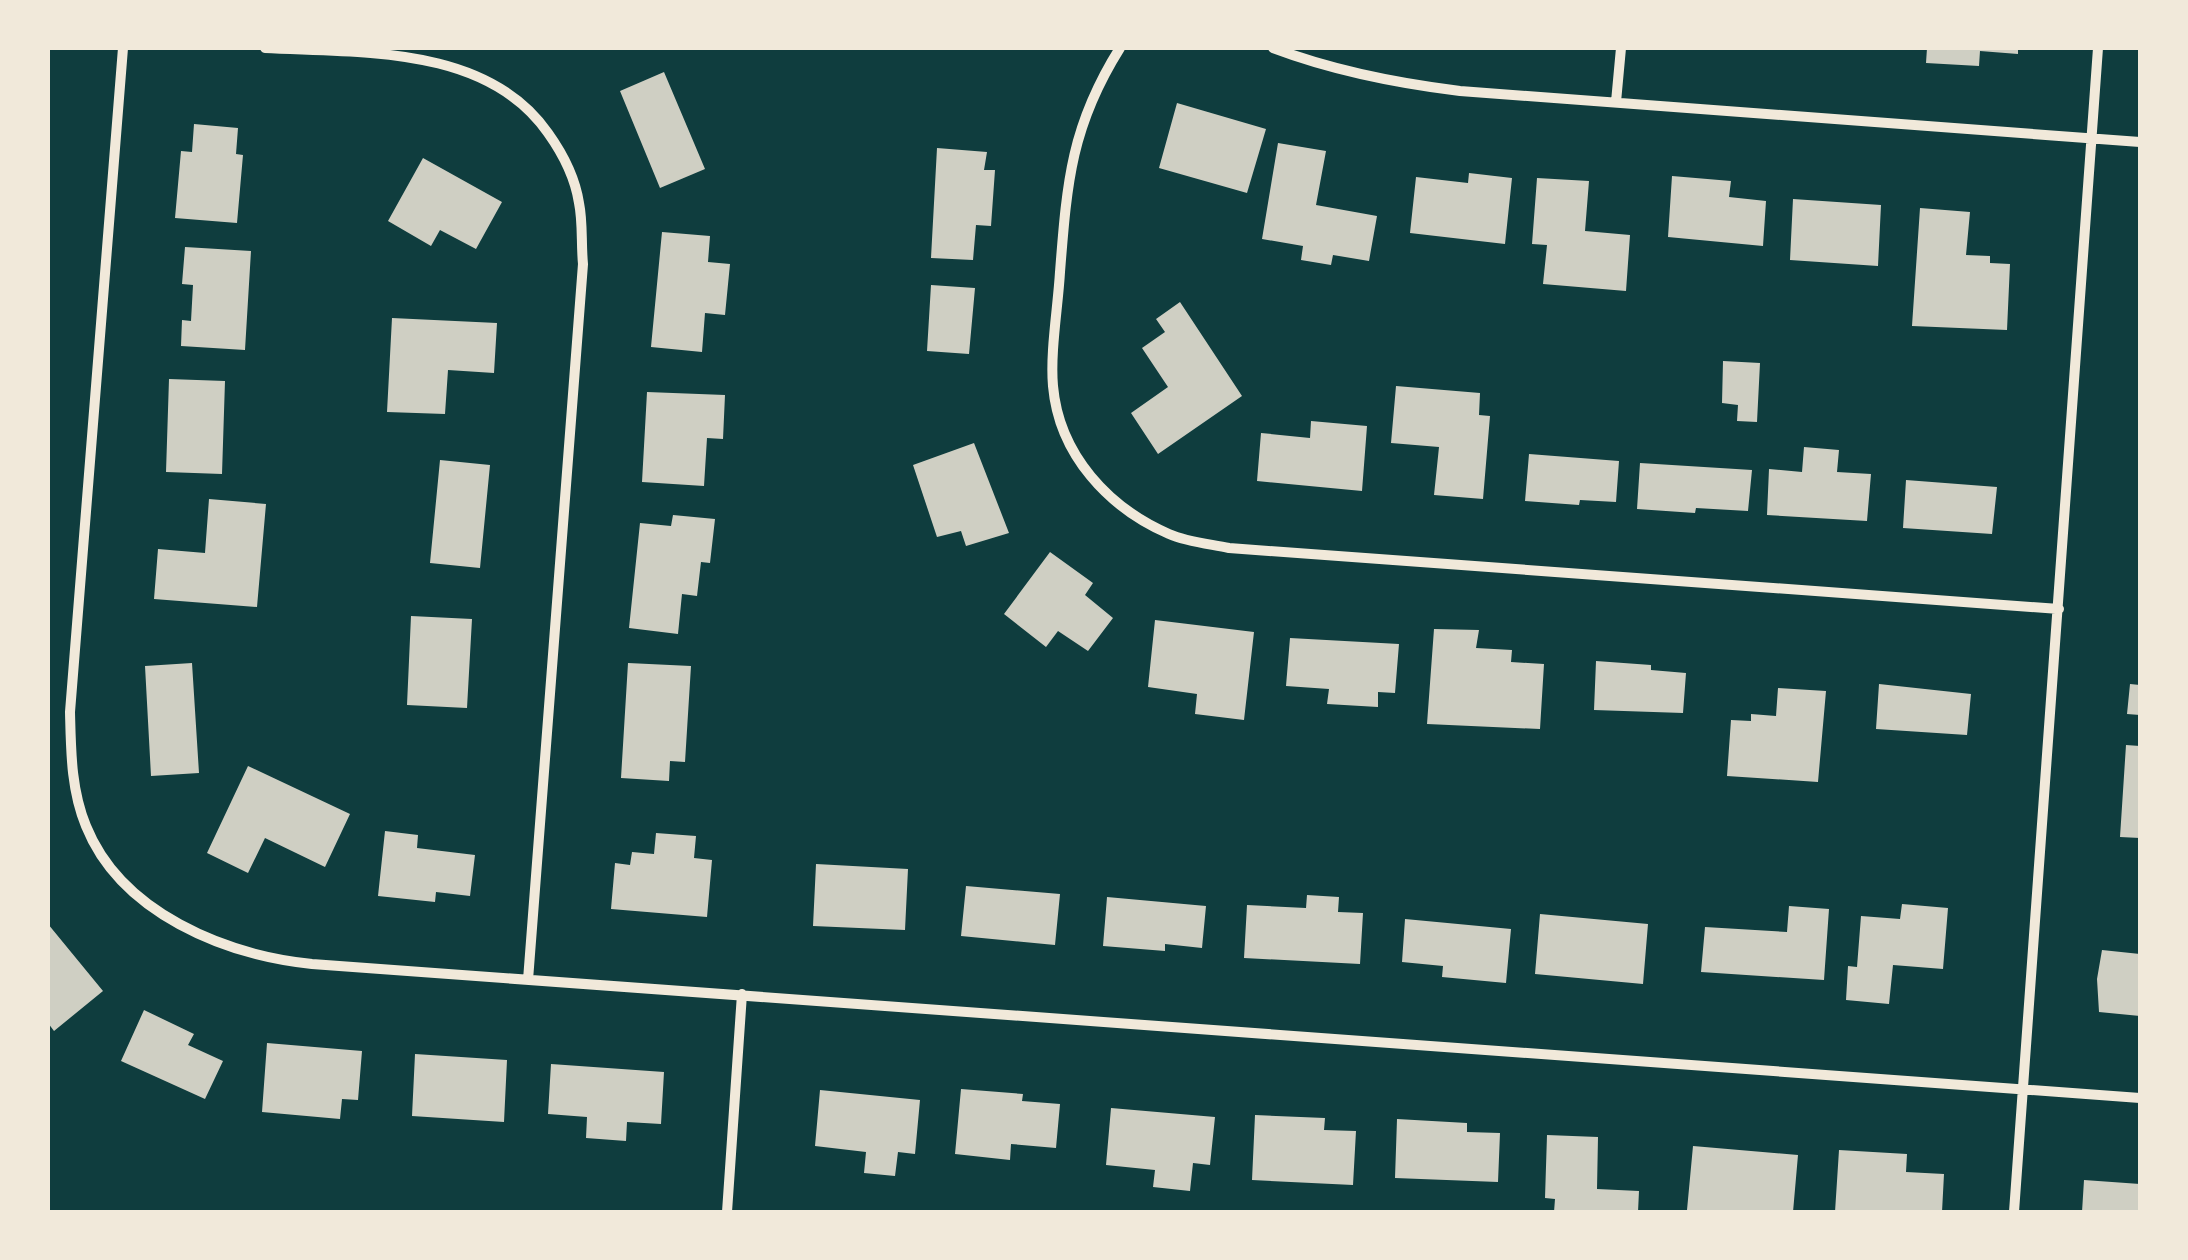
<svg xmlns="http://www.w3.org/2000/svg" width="2188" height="1260" viewBox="0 0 2188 1260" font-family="Manrope,sans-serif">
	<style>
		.building { fill: #cfcfc3 }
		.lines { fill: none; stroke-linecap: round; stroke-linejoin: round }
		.minor { stroke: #f1e9da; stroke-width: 10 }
	</style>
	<rect width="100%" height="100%" fill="#0f3d3e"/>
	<path class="building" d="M1927 48H2018V54L1980 51 1979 66 1926 63Z
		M664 72 705 169 660 188 620 91Z
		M1177 103 1266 129 1247 193 1159 168Z
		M194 124 238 128 236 154 243 155 237 223 175 218 181 151 192 152Z
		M1278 143 1326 151 1316 205 1377 216 1369 261 1333 255 1331 265 1301 260 1303 246 1262 239Z
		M937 148 987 152 984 170H995L991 226 976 225 973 260 931 258Z
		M423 158 502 202 476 249 440 230 431 246 388 221Z
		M1469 173 1512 178 1505 244 1410 233 1416 177 1468 183Z
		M1672 176 1731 181 1729 197 1766 201 1763 246 1668 237Z
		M1537 178 1589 181 1585 231 1630 235 1626 291 1543 284 1547 245 1532 244Z
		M1793 199 1881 205 1878 266 1790 260Z
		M1920 208 1970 212 1966 255 1990 256V263L2010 264 2007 330 1912 326Z
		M662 232 710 236 708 262 730 264 725 315 705 313 702 352 651 347Z
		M185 247 251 251 245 350 181 346 182 320 191 321 193 285 182 284Z
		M931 285 975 288 969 354 927 351Z
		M1180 302 1242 396 1158 454 1131 413 1168 387 1142 348 1165 332 1156 319Z
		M392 318 497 323 494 373 448 370 445 414 387 412Z
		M1723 361 1760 363 1757 422 1737 421 1738 405 1722 403Z
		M169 379 225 381 222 474 166 472Z
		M1396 386 1480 393 1479 415 1490 416 1483 499 1434 495 1439 447 1391 443Z
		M647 392 725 395 723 439 707 438 704 486 642 482Z
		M1311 421 1367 426 1362 491 1257 481 1261 433 1310 438Z
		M974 443 1009 533 966 546 961 531 937 537 913 465Z
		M1804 447 1839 450 1837 472 1871 474 1867 521 1767 515 1769 469 1802 472Z
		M1529 454 1619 461 1616 502 1580 500 1579 505 1525 501Z
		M440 460 490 465 480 568 430 563Z
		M1640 463 1752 470 1748 511 1696 508 1695 513 1637 509Z
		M1906 480 1997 487 1992 534 1903 528Z
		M209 499 266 504 257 607 154 599 158 549 205 553Z
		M673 515 715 519 710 563 701 562 697 596 682 594 678 634 629 628 640 523 671 526Z
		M1050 552 1093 583 1085 595 1113 618 1088 651 1058 631 1046 647 1004 614Z
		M411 616 472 619 467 708 407 705Z
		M1155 620 1254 632 1244 720 1195 714 1197 694 1148 687Z
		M1434 629 1479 630 1476 648 1512 650 1511 662 1544 664 1540 729 1427 724Z
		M1290 638 1399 644 1395 693 1378 692V707L1327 704 1329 689 1286 686Z
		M1596 661 1651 665V670L1686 673 1683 713 1594 710Z
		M192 663 199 773 151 776 145 666Z
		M628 663 691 666 685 762 670 761 669 781 621 778Z
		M1879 684 1971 694 1967 735 1876 729Z
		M2130 684 2140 685V715L2127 714Z
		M1778 688 1826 691 1818 782 1727 776 1731 720 1751 721V714L1776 716Z
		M2126 745 2140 746V838L2120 837Z
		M248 766 350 814 325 867 265 838 248 873 207 853Z
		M385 831 418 835 417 848 475 855 470 896 436 892 435 902 378 896Z
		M656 833 696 836 694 858 712 860 707 917 611 909 615 863 630 865 632 852 654 854Z
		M816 864 908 869 905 930 813 926Z
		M966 886 1060 894 1055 945 961 936Z
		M1307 895 1339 897 1338 912 1363 913 1360 964 1244 958 1247 905 1306 908Z
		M1107 897 1206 906 1202 948 1165 944V951L1103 946Z
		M1902 904 1948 908 1943 969 1893 965 1889 1004 1846 1000 1848 966 1857 967 1861 916 1900 919Z
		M1789 906 1829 909 1824 980 1701 972 1705 927 1787 932Z
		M1540 914 1648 924 1643 984 1535 974Z
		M1405 919 1511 929 1506 983 1442 977 1443 966 1402 962Z
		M48 924 103 991 54 1031 48 1023Z
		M2102 950 2140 954V1016L2099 1012 2097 979Z
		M144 1010 194 1034 188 1045 223 1061 205 1099 121 1061Z
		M267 1043 362 1051 358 1100 342 1099 340 1119 262 1112Z
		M415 1054 507 1060 504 1122 412 1116Z
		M551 1064 664 1072 661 1124 627 1122 626 1141 586 1138 587 1117 548 1114Z
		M961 1089 1023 1094 1022 1101 1060 1104 1056 1148 1011 1144 1010 1160 955 1154Z
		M820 1090 920 1100 915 1154 898 1152 895 1176 864 1173 866 1152 815 1146Z
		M1111 1108 1215 1117 1210 1165 1193 1163 1190 1191 1153 1187 1155 1170 1106 1165Z
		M1255 1115 1325 1118 1324 1130 1356 1131 1353 1185 1252 1180Z
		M1397 1119 1467 1123V1132L1500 1133 1498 1182 1395 1178Z
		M1547 1135 1598 1137 1597 1189 1639 1191 1638 1212H1554L1555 1199 1545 1198Z
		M1693 1146 1798 1155 1793 1212 1687 1210Z
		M1839 1150 1907 1154 1906 1172 1944 1174 1942 1212H1835Z
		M2084 1180 2140 1184V1212H2082Z"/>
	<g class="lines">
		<path class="minor" d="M123 48 70 712C71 751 71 790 86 826 121 913 225 955 312 964L2140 1098
			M265 48C361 53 487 45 548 133 563 154 575 177 579 203 583 222 581 244 583 264L528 980
			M1120 48C1071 126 1067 182 1060 272 1058 307 1050 352 1053 386 1059 455 1109 508 1169 534 1187 542 1210 544 1229 548L2059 609
			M1273 48C1334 71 1395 83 1460 91L2140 142
			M1616 102 1621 48
			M727 1212 742 994
			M2014 1212 2098 48"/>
	</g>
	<rect width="2188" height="1260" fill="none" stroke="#f1e9da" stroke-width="100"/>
</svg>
